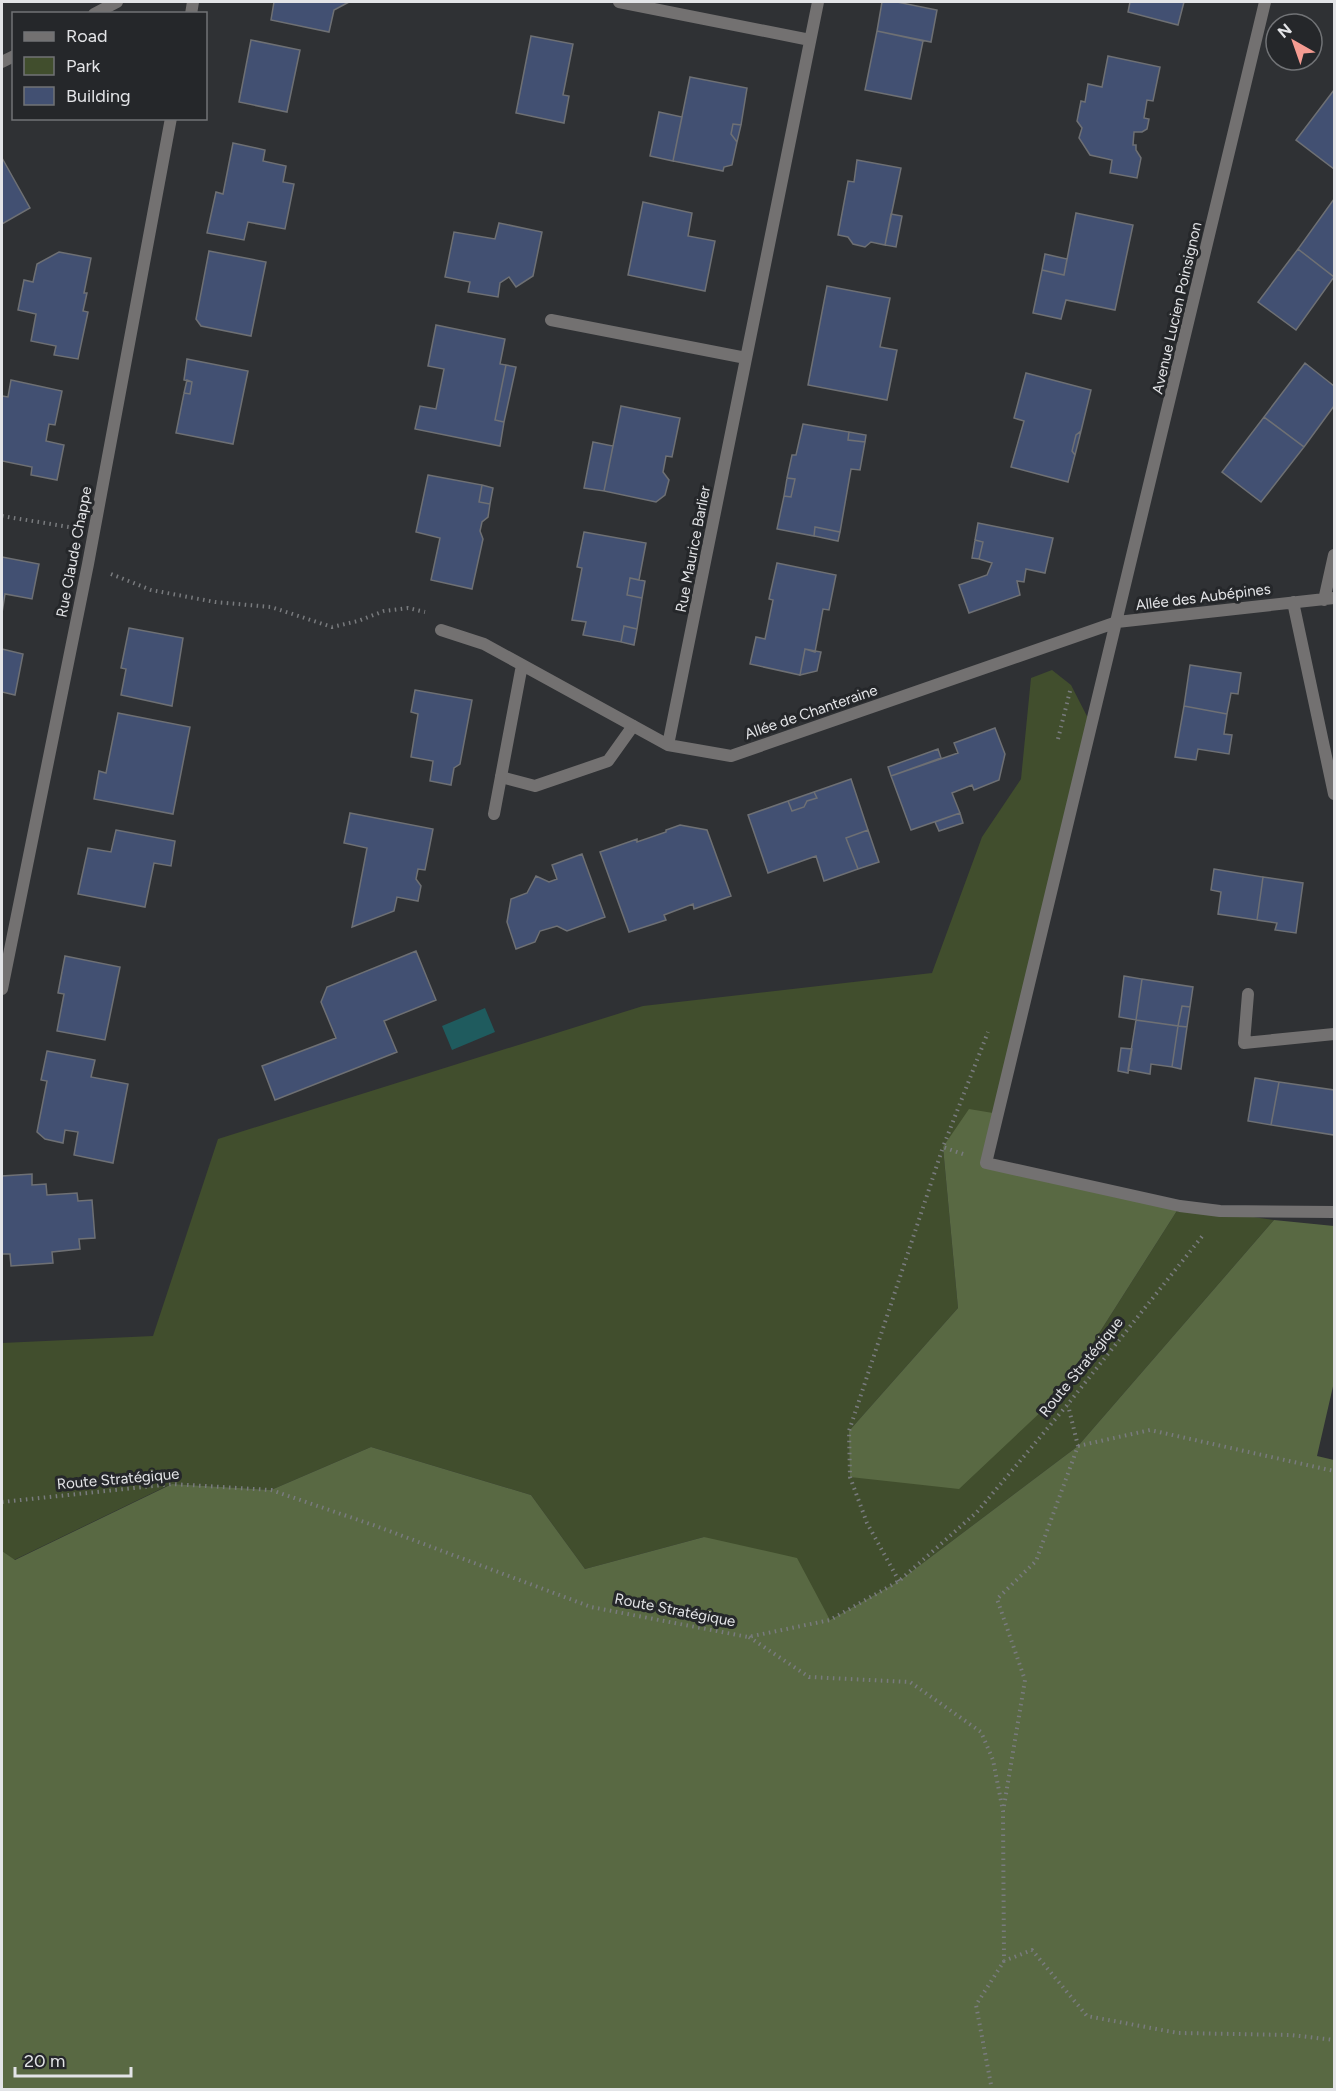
<svg xmlns="http://www.w3.org/2000/svg" width="1336" height="2091" viewBox="0 0 1336 2091" font-family="Figtree,sans-serif">
	<style>
		.green { fill: #414e2d }
		.forest { fill: #596943 }
		.water { fill: #1f5b5e }
		.building { fill: #425072; stroke: #6e7074; stroke-width: 1.5 }
		.lines { fill: none; stroke-linecap: round; stroke-linejoin: round }
		.path { stroke: #797b7e; stroke-width: 4; stroke-dasharray: 1.5 4.5; stroke-linecap: butt }
		.lane { stroke: #737171; stroke-width: 12 }
		.street { stroke: #737171; stroke-width: 12 }
		.labels { text-anchor: middle; dominant-baseline: central; stroke-width: 6; stroke-linejoin: round; paint-order: stroke }
		.street-label { font-size: 15px; fill: #e3e4e7; stroke: #25272a }
	</style>
	<rect width="100%" height="100%" fill="#2f3134"/>
	<path class="green" d="M1052 670 1071 685 1092 726 999 1114 943 1147 958 1308 849 1431 1061 1393 1180 1206 1274 1220 1078 1446 899 1581 830 1620 704 1537 585 1569 531 1495 371 1447 271 1490 171 1484 14 1560 2 1551V1343L153 1336 218 1139 643 1006 932 973 982 837 1021 779 1031 678Z"/>
	<path class="forest" d="M969 1109 999 1114 986 1162 1180 1206 1061 1393 959 1489 850 1477 849 1431 958 1308 943 1147Z
		M1274 1220 1334 1226V1382L1317 1456 1334 1460V2089H2V1551L15 1560 172 1484 271 1490 371 1447 531 1495 585 1569 704 1537 797 1558 830 1620 899 1581 1078 1446Z"/>
	<path class="water" d="M485 1008 495 1032 452 1050 442 1026Z"/>
	<path class="building" d="M274 2H349L334 10 329 32 271 20Z
		M882 2H897L937 10 931 42 877 31Z
		M1130 2H1184L1178 25 1128 12Z
		M877 31 923 41 911 99 865 90Z
		M531 36 573 44 563 95 569 96 564 123 516 113Z
		M251 40 300 50 287 112 239 102Z
		M1108 56 1160 67 1153 101 1147 100 1144 118 1149 119 1147 129 1142 132H1134L1133 145H1136V150L1141 158 1137 178 1110 173 1112 160 1090 155 1079 138 1082 128 1077 121 1081 101 1085 102 1088 84 1102 87Z
		M690 77 747 88 741 125 733 124 731 134 737 142 732 165 724 167 723 171 673 161Z
		M1334 90V169L1296 140Z
		M659 112 682 117 673 161 650 156Z
		M733 124 741 125 737 142 731 134Z
		M233 143 265 150 263 161 286 166 283 182 294 184 285 229 248 222 244 240 207 233 216 192 223 194Z
		M2 158 30 208 2 224Z
		M857 160 901 168 885 245 871 242 865 247 853 244 848 237 838 235 848 181 854 182Z
		M1334 199V277L1298 249Z
		M643 202 692 213 688 236 715 241 705 291 628 275Z
		M1076 213 1133 225 1115 310 1066 300 1061 319 1033 313 1042 270 1064 275Z
		M891 214 902 216 896 247 885 245Z
		M499 223 542 232 533 276 516 287 509 277 500 283 498 297 468 292 470 282 445 277 454 232 495 239Z
		M1298 249 1334 277 1296 330 1258 302Z
		M209 251 266 262 251 336 201 326 196 319Z
		M59 252 91 258 84 293H87L83 311 88 312 78 359 54 355 56 346 31 341 36 314 18 310 24 280 33 282 37 264Z
		M1045 254 1067 259 1064 275 1042 270Z
		M827 286 890 298 880 347 897 350 887 400 808 385Z
		M436 325 505 339 500 364 506 365 495 420 504 422 500 446 415 429 420 406 436 409 444 369 428 366Z
		M187 359 248 371 233 444 176 433 184 393 190 394 192 382 184 380Z
		M1305 363 1334 386V406L1304 447 1264 417Z
		M506 365 516 367 504 422 495 420Z
		M1026 373 1091 390 1081 431 1076 435 1072 451 1075 455 1068 482 1011 467 1024 421 1014 418Z
		M11 380 62 391 55 425 49 424 46 441 64 445 57 480 31 475 32 467 2 461V396L8 397Z
		M187 380 192 382 190 394 184 393Z
		M621 406 680 418 672 457 666 456 663 472 669 480 665 495 656 502 604 491Z
		M1264 417 1304 447 1261 502 1222 472Z
		M803 424 849 432 848 440 865 442 860 470 851 469 840 532 815 527 814 536 777 529 784 496 791 497 795 479 787 478 792 455H796Z
		M1081 431 1075 455 1072 451 1076 435Z
		M849 432 866 435 865 442 848 440Z
		M593 442 613 446 604 491 584 488Z
		M428 475 482 485 479 502 490 504 488 517 482 522 480 531 483 539 472 589 431 580 440 538 416 532Z
		M787 478 795 479 791 497 784 496Z
		M482 485 493 488 490 504 479 502Z
		M978 523 1053 538 1045 573 1026 569 1024 582 1017 581 1020 595 969 613 959 585 987 575 992 563 979 559 983 542 975 540Z
		M815 527 840 532 838 541 814 536Z
		M584 532 646 543 639 580 630 578 627 595 642 598 637 629 624 626 621 642 583 635 586 622 572 620 582 568 577 567Z
		M975 540 983 542 979 559 972 558Z
		M2 557 39 564 32 599 5 594 2 613Z
		M777 563 836 575 829 610 823 609 815 652 805 649 800 675 750 664 756 637 765 639 773 600 769 599Z
		M630 578 645 581 642 598 627 595Z
		M624 626 637 629 634 645 621 642Z
		M129 628 183 638 172 706 121 695 126 669 121 668Z
		M2 649 23 654 15 695 2 692Z
		M805 649 821 652 817 671 800 675Z
		M1190 665 1241 673 1238 694 1231 693 1227 714 1184 706Z
		M415 690 472 700 460 764 454 768 451 785 430 781 433 761 411 757 418 714 411 712Z
		M1184 706 1227 714 1224 734 1232 735 1229 754 1198 749 1196 760 1175 757Z
		M118 713 190 727 173 814 94 799 99 771 106 773Z
		M995 728 1005 754 999 780 974 790 972 785 952 793 960 813 911 830 891 776 958 753 954 743Z
		M938 749 941 758 891 776 888 767Z
		M851 779 868 830 846 838 858 869 824 881 816 856 768 873 748 815 788 801 792 811 804 807 807 801 817 798 814 792Z
		M814 792 817 798 807 801 804 807 792 811 788 801Z
		M350 813 433 829 425 870 418 869 416 879 421 886 418 901 397 897 394 911 352 927 367 848 344 843Z
		M960 813 963 823 939 831 935 822Z
		M680 825 707 830 731 896 694 909 693 904 664 915 666 920 629 932 600 852 637 839V842L666 832V830Z
		M116 830 175 841 171 866 154 863 145 907 78 894 88 848 111 852Z
		M868 830 879 862 858 869 846 838Z
		M582 854 605 917 567 931 557 926 540 931 535 942 516 949 507 922 511 899 527 893 536 876 549 882 557 879 552 865Z
		M1214 869 1263 877 1257 920 1218 914 1221 892 1211 890Z
		M1263 877 1303 883 1296 933 1275 930 1277 923 1257 920Z
		M416 951 436 1000 384 1021 397 1052 275 1100 262 1066 336 1038 321 1002 327 987Z
		M65 956 120 967 105 1040 57 1031 64 994 58 993Z
		M1124 976 1142 979 1136 1020 1119 1017Z
		M1142 979 1193 987 1190 1007 1182 1006 1178 1026 1136 1020Z
		M1182 1006 1190 1007 1187 1027 1178 1026Z
		M1136 1020 1178 1026 1172 1067 1151 1064 1150 1074 1128 1070Z
		M1178 1026 1187 1027 1181 1069 1172 1067Z
		M1121 1048 1132 1049 1128 1073 1118 1071Z
		M47 1051 95 1060 91 1077 128 1084 113 1163 74 1155 78 1132 65 1130 63 1143 45 1139 37 1132 47 1081 41 1080Z
		M1255 1078 1279 1082 1271 1125 1248 1121Z
		M1279 1082 1334 1090V1135L1271 1125Z
		M32 1174V1185L46 1184 47 1195 77 1193 78 1201 92 1200 95 1238 79 1239 80 1249 52 1252 53 1263 11 1266 10 1254H2V1176Z"/>
	<g class="lines">
		<path class="path" d="M2 516 69 527
			M111 574 151 590 215 602 271 607 332 627 358 621 384 611 408 608 425 612
			M1058 739 1070 691
			M963 1154 943 1147 988 1032
			M1078 1446 1150 1430 1334 1471
			M2 1502 172 1484 271 1490 376 1526 591 1607 748 1637 830 1620 899 1581 977 1512 1068 1404 1204 1234
			M899 1581 867 1523 850 1477 849 1431 943 1147
			M749 1637 809 1677 910 1682 981 1732 993 1760 1003 1811 1004 1961 1032 1950 1087 2016 1178 2033 1291 2035 1334 2040
			M1004 1806 1025 1680 997 1599 1036 1561 1078 1446 1068 1405
			M992 2090 976 2005 1004 1961"/>
		<path class="lane" d="M501 777 535 786 608 761 633 726"/>
		<path class="street" d="M619 2 810 40
			M1265 2 986 1163 1180 1206 1220 1211 1334 1212
			M94 14 117 2
			M191 14 193 2
			M2 62 14 56
			M551 320 746 358
			M1324 600 1334 555
			M1293 602 1334 794
			M441 630 484 644 668 745 731 756 1117 622 1334 598
			M668 745 818 2
			M494 814 522 665
			M2 989 88 564 171 118
			M1248 994 1244 1043 1334 1034"/>
	</g>
	<g class="labels">
		<g class="street-label">
			<text transform="translate(1177 308) rotate(-77)">Avenue Lucien Poinsignon</text>
			<text transform="translate(693 549) rotate(-79)">Rue Maurice Barlier</text>
			<text transform="translate(74 552) rotate(-79)">Rue Claude Chappe</text>
			<text transform="translate(1203 597) rotate(-7)">Allée des Aubépines</text>
			<text transform="translate(811 712) rotate(-19)">Allée de Chanteraine</text>
			<text transform="translate(1081 1367) rotate(-51)">Route Stratégique</text>
			<text transform="translate(118 1479) rotate(-5)">Route Stratégique</text>
			<text transform="translate(675 1610) rotate(11)">Route Stratégique</text>
		</g>
	</g>
	<rect width="1336" height="2091" fill="none" stroke="#e3e4e7" stroke-width="6"/>
	<rect x="12" y="12" width="195" height="108" fill="#25272a" stroke="#717376" stroke-width="1.5"/>
	<rect x="24" y="32" width="30" height="9" fill="#737171" stroke="#717376" stroke-width="1.5"/>
	<text x="66" y="42" font-size="18" fill="#e3e4e7">Road</text>
	<rect x="24" y="57" width="30" height="18" fill="#414e2d" stroke="#717376" stroke-width="1.5"/>
	<text x="66" y="72" font-size="18" fill="#e3e4e7">Park</text>
	<rect x="24" y="87" width="30" height="18" fill="#425072" stroke="#717376" stroke-width="1.5"/>
	<text x="66" y="102" font-size="18" fill="#e3e4e7">Building</text>
	<g transform="translate(1294 42) rotate(320)"><circle r="28" fill="#25272a" stroke="#717376" stroke-width="1.5"/>
	<path d="M0-4.5L10 22L0 15L-10 22Z" fill="#f59c92"/>
	<text y="-9" font-size="16" font-weight="bold" text-anchor="middle" fill="#e3e4e7">N</text>
	</g>
	<path d="M15 2067v9h116v-9" fill="none" stroke="#e3e4e7" stroke-width="3"/>
	<text x="24" y="2067" font-size="18" fill="#e3e4e7" stroke="#25272a" stroke-width="4.5" paint-order="stroke">20 m</text>
</svg>
